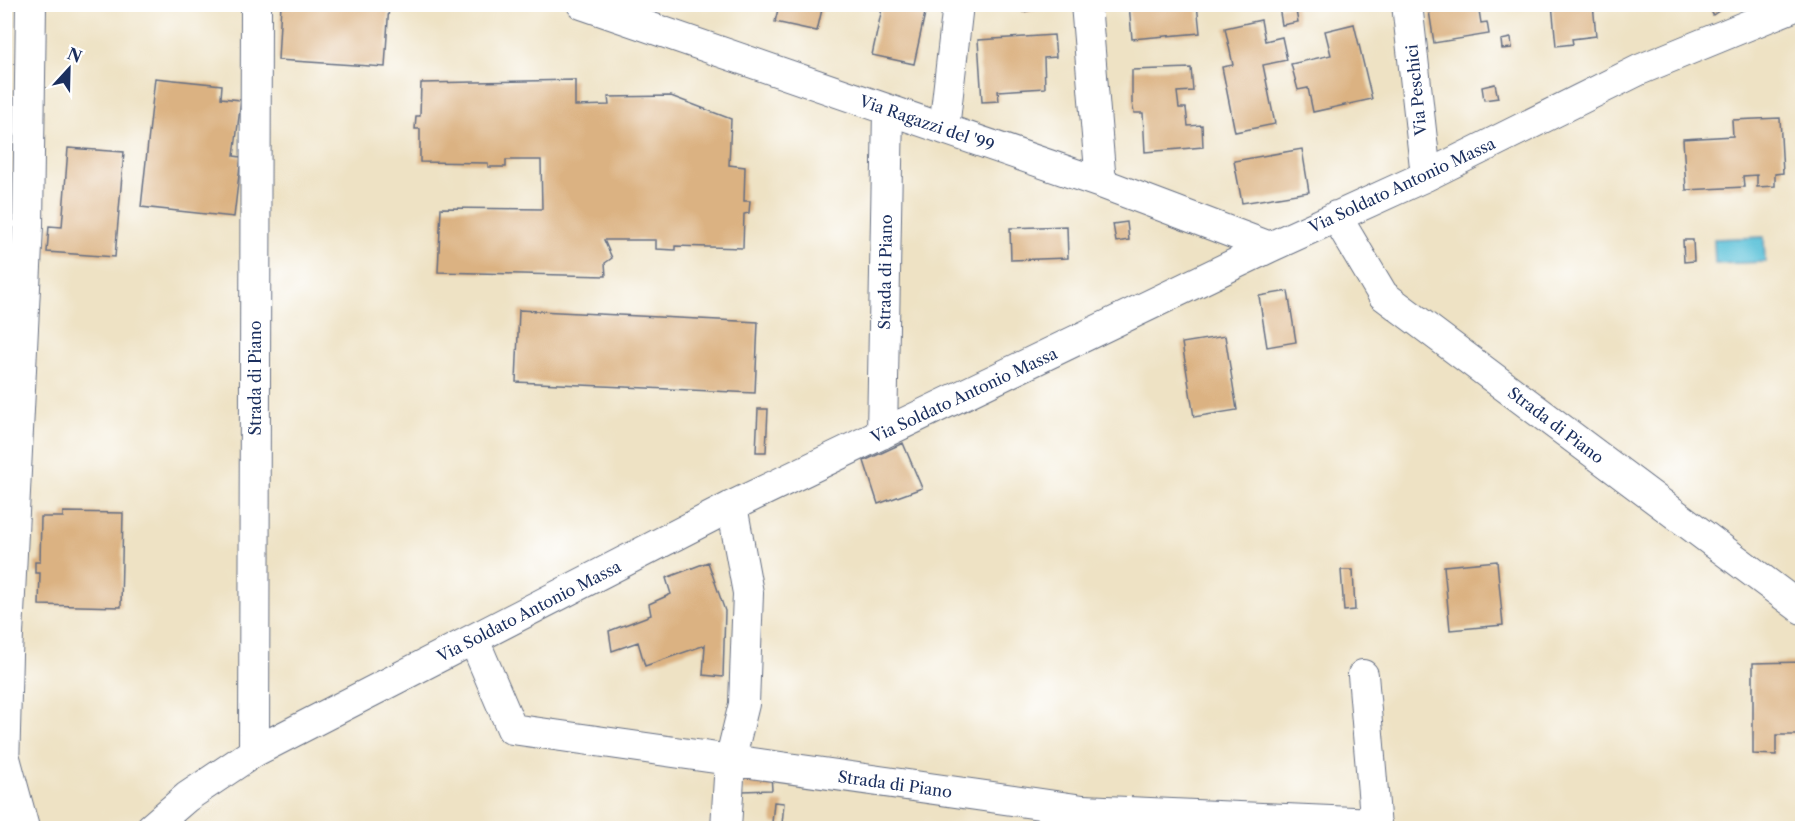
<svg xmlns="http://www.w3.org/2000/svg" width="1807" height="833" viewBox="0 0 1807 833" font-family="'Libre Caslon Text',serif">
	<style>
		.water { fill: #5ac1d8; stroke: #3a789b; stroke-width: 1.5 }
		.building { fill: #dbb282 }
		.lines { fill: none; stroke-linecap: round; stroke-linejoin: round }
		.minor-casing { stroke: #656e82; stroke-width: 32 }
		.minor { stroke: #fff; stroke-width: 30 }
		.labels { text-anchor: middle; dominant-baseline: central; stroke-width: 4.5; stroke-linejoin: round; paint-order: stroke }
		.street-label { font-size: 16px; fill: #1b2f5e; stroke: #fff }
	</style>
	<rect width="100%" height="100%" fill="#fff"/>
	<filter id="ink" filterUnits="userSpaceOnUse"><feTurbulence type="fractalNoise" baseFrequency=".0167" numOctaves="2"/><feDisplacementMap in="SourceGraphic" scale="12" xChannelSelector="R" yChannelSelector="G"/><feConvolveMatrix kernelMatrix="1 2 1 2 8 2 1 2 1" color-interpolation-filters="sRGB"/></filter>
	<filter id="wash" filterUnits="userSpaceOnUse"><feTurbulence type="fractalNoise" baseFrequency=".008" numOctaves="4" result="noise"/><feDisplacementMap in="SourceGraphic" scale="24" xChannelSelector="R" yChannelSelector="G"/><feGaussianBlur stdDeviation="1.35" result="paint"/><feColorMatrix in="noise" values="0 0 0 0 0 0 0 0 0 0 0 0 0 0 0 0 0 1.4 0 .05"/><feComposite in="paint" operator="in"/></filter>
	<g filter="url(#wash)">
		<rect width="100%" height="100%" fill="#eee2c4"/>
		<path class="water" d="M1764 237 1765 262 1715 264 1714 239Z"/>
		<g id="blocks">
			<path class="building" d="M281 4H389L385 67 278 60Z
				M883 4H927L914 64 872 55Z
				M1015 4H1043L1044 7 1023 12 1022 9 1016 10Z
				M1129 4H1197L1200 33 1132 39Z
				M1428 4H1478L1481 23 1487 22 1489 34 1434 43Z
				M1552 4H1593L1596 36 1572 39 1573 44 1556 46Z
				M1708 4H1729L1713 15Z
				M779 5H823L817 31 775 22Z
				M1295 5 1298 22 1282 25 1279 7Z
				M1261 20 1265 41 1282 37 1287 60 1263 65 1275 124 1235 132 1222 67 1233 65 1225 28Z
				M1354 24 1372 99 1313 112 1308 88 1298 90 1291 64 1331 55 1325 31Z
				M1054 35 1056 57 1044 58 1045 88 998 91 999 101 982 102 978 40Z
				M1511 38 1512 48 1502 49 1501 40Z
				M1191 68 1193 91 1177 92 1179 108H1186L1188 126 1202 125 1203 147 1145 152 1143 113H1134L1132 103V70Z
				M155 78 222 85 221 98 241 100 234 156 241 157 234 217 141 207Z
				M575 80V106L609 105 608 97 671 96 731 119 729 165 745 167 744 201H750L749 213 744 214 743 248 675 246V250L656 249V240H604L612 258 605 263 606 276 438 272 441 208 542 209 541 160H506V167H488V163L420 162V129H415L416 116H420L421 83Z
				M1495 84 1498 98 1484 100 1482 87Z
				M1780 118 1783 173 1775 174V186L1757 187V175L1743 176 1744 187 1686 190 1683 139 1733 136 1732 120Z
				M68 148 124 152 115 257 47 252 49 226 62 227Z
				M1302 149 1309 192 1242 203 1234 161Z
				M1127 222 1129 240 1116 242 1113 224Z
				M1067 226 1068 258 1011 260 1010 228Z
				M1683 240H1693L1694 261 1684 262Z
				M1288 291 1296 342 1267 347 1259 296Z
				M519 310 758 322 755 393 516 382Z
				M1225 336 1237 410 1194 417 1182 343Z
				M758 409H768L766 452H756Z
				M903 443 922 488 878 504 864 461Z
				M63 512 123 513 121 607 39 605 40 573H35V562H40L41 517H63Z
				M1497 561 1503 625 1450 630 1444 566Z
				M708 562 725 611 723 677 703 675 705 645 645 666 638 642 612 651 609 631 651 615 649 604 671 594 666 578Z
				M1341 570H1353L1355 610 1344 611Z
				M1802 662V735H1776V755L1753 754V663Z
				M742 775H771L772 790 743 791Z
				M774 802 784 803 782 824 772 823Z"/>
		</g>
	</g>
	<g filter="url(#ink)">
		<use href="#blocks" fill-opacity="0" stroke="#656e82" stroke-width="1.5"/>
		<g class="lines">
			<g class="minor-casing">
				<path id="minor" d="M582 4 1101 183 1270 247
					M1086 4 1101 183
					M1407 4 1426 176
					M944 129 958 4
					M1336 216 1383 295 1802 609
					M882 434 888 110
					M474 640 512 729 1083 810 1376 823
					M1363 675 1376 828
					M254 752 256 4
					M5 758 24 828
					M4 768 7 655 28 226 31 4
					M151 828 187 797 254 752 732 506 1270 247 1426 176 1639 70 1800 4
					M726 828 730 761 744 704 748 593 732 506"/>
			</g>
			<use href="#minor" class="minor"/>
		</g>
	</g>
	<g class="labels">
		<g class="street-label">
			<text transform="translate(1416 90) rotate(-96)">Via Peschici</text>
			<text transform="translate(927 123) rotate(19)">Via Ragazzi del '99</text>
			<text transform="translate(1402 185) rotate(-25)">Via Soldato Antonio Massa</text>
			<text transform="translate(885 272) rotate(-89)">Strada di Piano</text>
			<text transform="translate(255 378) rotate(-90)">Strada di Piano</text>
			<text transform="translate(964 395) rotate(-25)">Via Soldato Antonio Massa</text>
			<text transform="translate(1556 425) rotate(37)">Strada di Piano</text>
			<text transform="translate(529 611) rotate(-27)">Via Soldato Antonio Massa</text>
			<text transform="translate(895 784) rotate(8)">Strada di Piano</text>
		</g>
	</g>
	<rect width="1807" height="833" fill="none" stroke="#fff" stroke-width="24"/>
	<g transform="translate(69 69) rotate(22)" stroke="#ffffff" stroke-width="4.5" paint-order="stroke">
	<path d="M0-4.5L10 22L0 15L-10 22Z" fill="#1b2f5e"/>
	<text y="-9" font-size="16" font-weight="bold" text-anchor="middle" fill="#1b2f5e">N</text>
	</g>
</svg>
